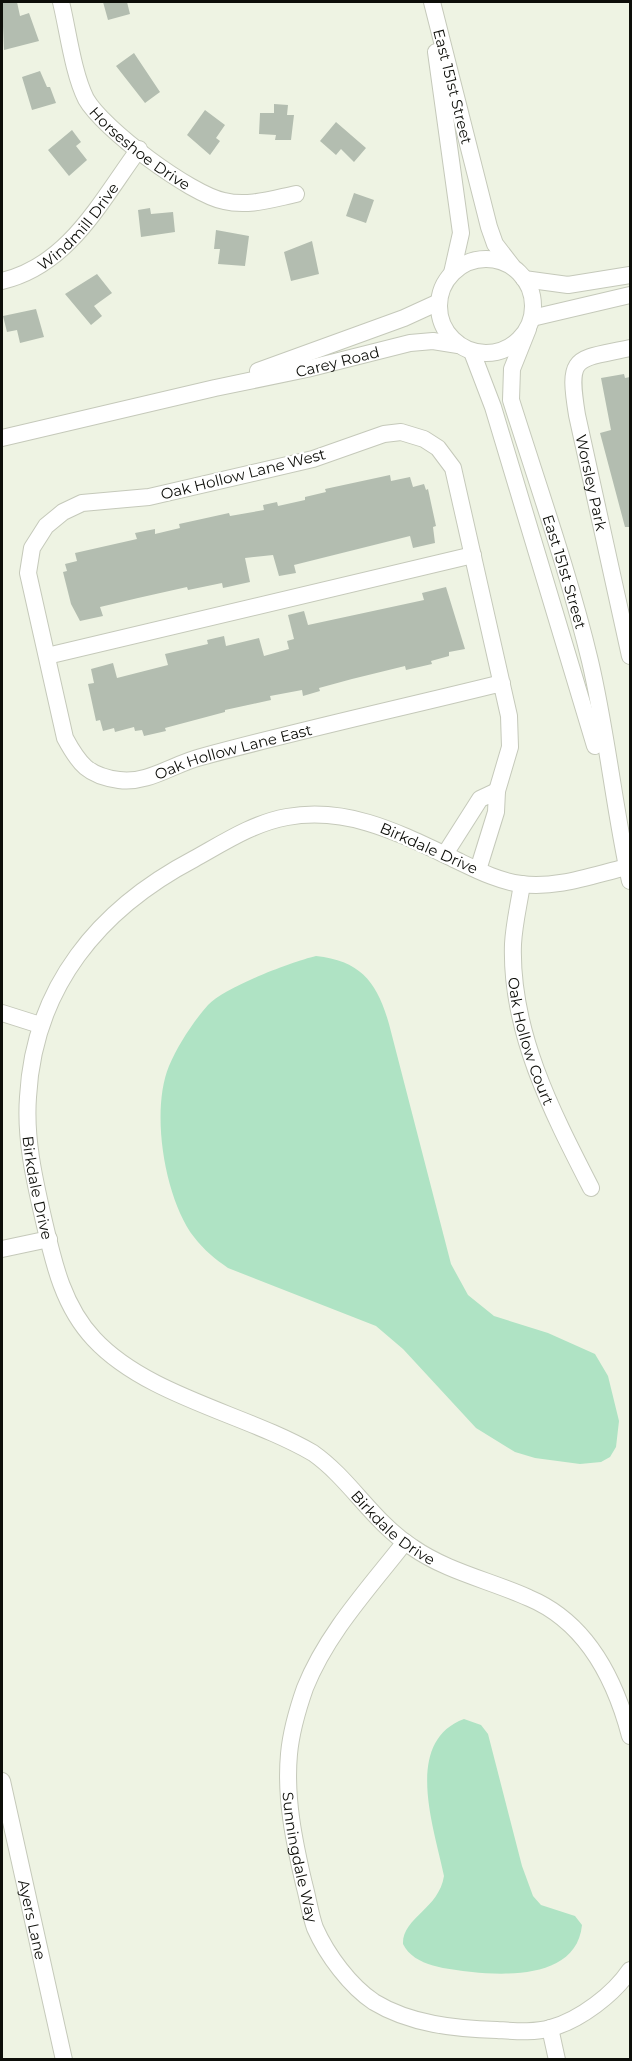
<svg xmlns="http://www.w3.org/2000/svg" width="632" height="2061" viewBox="0 0 632 2061" font-family="Montserrat,sans-serif">
	<style>
		.water { fill: #afe3c4 }
		.building { fill: #b3bdb0 }
		.lines { fill: none; stroke-linecap: round; stroke-linejoin: round }
		.minor-casing { stroke: #c5c9ba; stroke-width: 18 }
		.minor { stroke: #fff; stroke-width: 16 }
		.labels { text-anchor: middle; dominant-baseline: central; stroke-width: 4.5; stroke-linejoin: round; paint-order: stroke }
		.street-label { font-size: 15px; fill: #0d0e09; stroke: #fff }
	</style>
	<rect width="100%" height="100%" fill="#eef3e3"/>
	<path class="water" d="M316 956C361 961 377 982 389 1024L451 1264 468 1295 494 1316 548 1333 595 1354 608 1376 619 1421 616 1447 610 1457 601 1462 580 1464 535 1458 515 1452 476 1428 403 1349 376 1326 228 1268C215 1259 204 1250 194 1237 165 1199 150 1112 169 1066 178 1045 193 1022 208 1005 225 987 291 962 316 956Z
		M464 1719 481 1725 488 1734 522 1866 533 1896 541 1905 575 1916 582 1925C577 1977 510 1976 472 1972 449 1969 414 1967 403 1944 402 1918 439 1909 444 1876 435 1830 402 1742 464 1719Z"/>
	<path class="building" d="M17 2 20 16 29 13 39 41 4 50 2 3Z
		M103 2H127L130 14 108 20Z
		M134 53 160 92 145 103 116 66Z
		M40 71 47 87H50L56 103 32 110 22 77Z
		M274 104 288 105 287 115H294L291 140H275L276 135 259 134 260 113H274Z
		M205 110 225 125 216 138 220 141 210 155 187 135Z
		M336 122 366 148 354 162 341 149 336 155 320 141Z
		M72 130 81 142 76 146 87 160 69 176 48 150Z
		M354 193 374 200 366 223 346 216Z
		M150 208 151 214 173 212 175 232 141 237 138 210Z
		M216 230 249 236 245 266 218 264 220 249H214Z
		M312 241 319 274 291 281 284 252Z
		M97 274 112 293 94 306 102 316 91 325 65 294Z
		M36 309 44 337 20 343 17 330 7 332 3 316Z
		M624 374 625 378 630 377V527H625L600 433 611 430 601 378Z
		M390 475 391 481 410 477 413 487 424 484 426 490 428 489 436 526 433 527 435 543 413 548 410 536 294 565 296 573 279 576 273 555 245 558 250 582 223 588 222 583 188 590 187 587 138 598 100 607 103 616 80 621 71 604 63 572 67 571 65 564 77 561 75 553 137 539 135 533 155 529V534L180 528 179 524 229 513 230 516 264 510 263 505 277 502 278 506 305 500V497L326 492 325 489Z
		M446 587 465 649 449 652V656L431 661 432 664 406 670 405 666 352 679 319 688 320 691 303 696 302 690 270 696 271 700 225 710V712L165 728 166 731 144 736 142 730 135 731 134 727 115 732 114 728 103 731 100 720 96 721 88 684 94 683 91 669 113 663 117 678 168 665 165 654 208 644 207 640 224 636 226 646 259 638 264 656 289 649 287 641 294 639 288 615 304 611 308 625 424 600 422 593Z"/>
	<g class="lines">
		<g class="minor-casing">
			<g id="minor">
				<path id="s1" d="M61 2C68 31 73 73 86 99 103 129 190 194 224 201 248 207 272 199 296 194"/>
				<path id="s2" d="M432 2 489 227 495 244 512 266"/>
				<path d="M436 52 461 233 452 273"/>
				<circle cx="486" cy="306" r="47"/>
				<path d="M524 279 568 285 630 275"/>
				<path id="s3" d="M2 281C69 265 100 202 139 149"/>
				<path d="M532 318 630 295"/>
				<path id="s4" d="M528 329 512 369 511 400C538 486 569 573 590 661 607 733 614 808 630 881"/>
				<path id="s5" d="M630 348C575 360 567 354 577 415L630 656"/>
				<path d="M472 352 493 407 595 746"/>
				<path d="M258 371 404 318 439 302"/>
				<path id="s6" d="M2 438 215 388 307 369 410 343 433 341 458 345"/>
				<path d="M47 656 473 555"/>
				<path id="s7" d="M497 791 510 747 509 716 453 468 438 448 424 439 401 432 384 434 313 459 149 497 82 503 63 512 46 526 32 548 28 573 65 738C79 764 88 776 119 780 148 784 173 764 201 757 300 730 401 708 502 683"/>
				<path d="M445 854 480 799 497 791 496 812 478 870"/>
				<path id="s8" d="M627 867C593 875 556 889 521 884 498 881 477 870 456 860 401 834 349 806 287 817 253 823 223 843 194 859 99 909 34 987 28 1097 25 1138 34 1178 43 1217 53 1260 62 1305 94 1339 147 1396 246 1414 313 1453 350 1479 373 1522 412 1547 448 1572 489 1580 529 1598 586 1622 615 1679 630 1736"/>
				<path id="s9" d="M522 884C519 904 514 924 513 944 510 1031 552 1112 591 1188"/>
				<path d="M2 1013 40 1025"/>
				<path d="M2 1249 49 1239"/>
				<path id="s10" d="M405 1542C369 1588 327 1633 305 1688 298 1708 291 1732 289 1754 285 1798 294 1841 304 1884 308 1898 310 1914 315 1928 327 1955 350 1986 374 2002 410 2024 456 2029 497 2030 514 2031 534 2033 551 2028 580 2020 614 1994 630 1970"/>
				<path id="s11" d="M2 1781 64 2060"/>
				<path d="M550 2028 557 2060"/>
			</g>
		</g>
		<use href="#minor" class="minor"/>
	</g>
	<g class="labels">
		<g class="street-label">
			<text stroke="none"><textPath href="#s2" startOffset="87">East 151st Street</textPath></text>
			<text stroke="none"><textPath href="#s1" startOffset="174">Horseshoe Drive</textPath></text>
			<text stroke="none"><textPath href="#s3" startOffset="96">Windmill Drive</textPath></text>
			<text stroke="none"><textPath href="#s6" startOffset="344">Carey Road</textPath></text>
			<text transform="translate(243 474) rotate(-14)">Oak Hollow Lane West</text>
			<text stroke="none"><textPath href="#s5" startOffset="176">Worsley Park</textPath></text>
			<text stroke="none"><textPath href="#s4" startOffset="254">East 151st Street</textPath></text>
			<text stroke="none"><textPath href="#s7" startOffset="1179">Oak Hollow Lane East</textPath></text>
			<text transform="translate(429 848) rotate(24)">Birkdale Drive</text>
			<text stroke="none"><textPath href="#s9" startOffset="160">Oak Hollow Court</textPath></text>
			<text stroke="none"><textPath href="#s8" startOffset="854">Birkdale Drive</textPath></text>
			<text stroke="none"><textPath href="#s8" startOffset="1376">Birkdale Drive</textPath></text>
			<text stroke="none"><textPath href="#s10" startOffset="350">Sunningdale Way</textPath></text>
			<text stroke="none"><textPath href="#s11" startOffset="142">Ayers Lane</textPath></text>
		</g>
	</g>
	<rect width="632" height="2061" fill="none" stroke="#0d0e09" stroke-width="6"/>
</svg>
